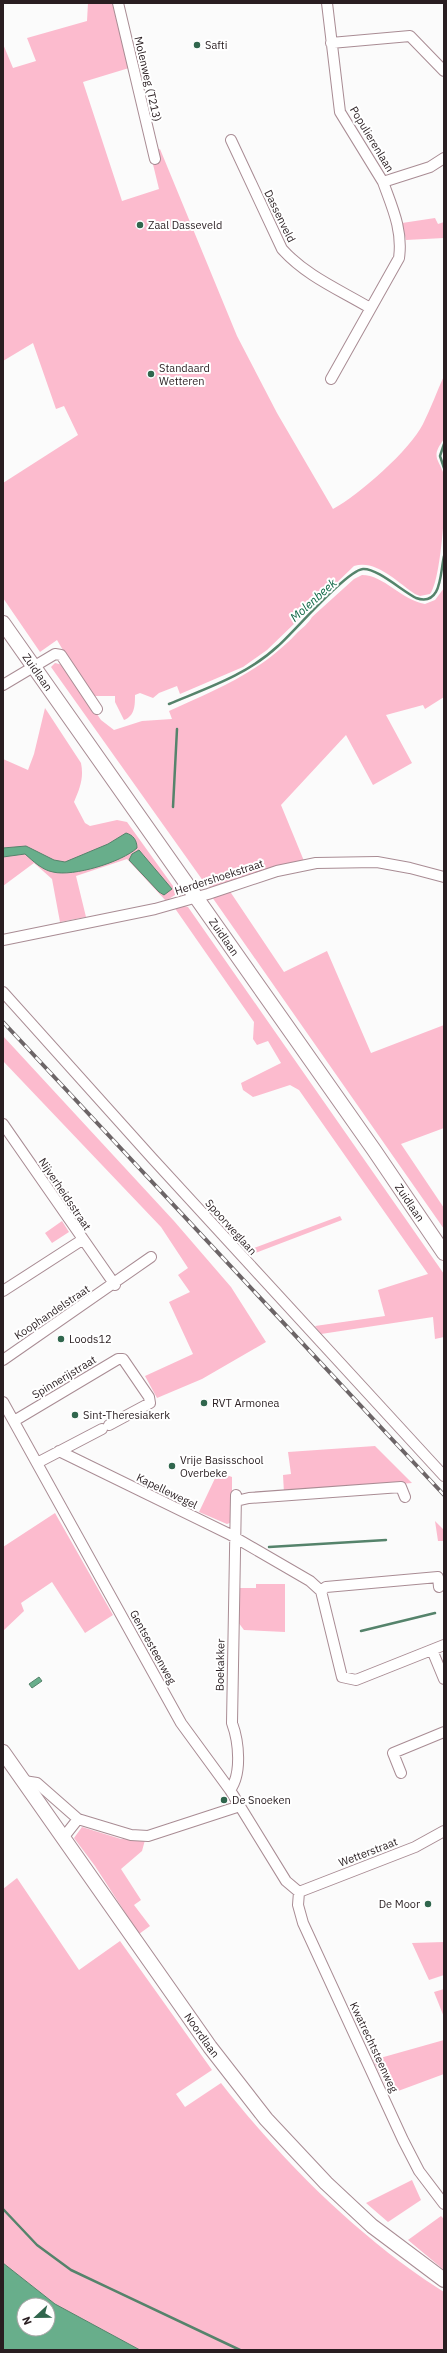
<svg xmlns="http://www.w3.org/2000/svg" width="447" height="2353" viewBox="0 0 447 2353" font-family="'IBM Plex Sans',sans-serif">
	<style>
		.green { fill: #fcbbce }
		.water { fill: #68ae8b; stroke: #55836b; fill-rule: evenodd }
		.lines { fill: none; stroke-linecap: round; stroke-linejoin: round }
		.stream { stroke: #55836b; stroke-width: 2.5 }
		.street-casing { stroke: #a98c94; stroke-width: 12 }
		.secondary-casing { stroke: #a98c94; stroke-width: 16 }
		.street { stroke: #fff; stroke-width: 10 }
		.secondary { stroke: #fff; stroke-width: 14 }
		.rail-casing { stroke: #6c6567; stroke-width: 4 }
		.rail { stroke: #fff; stroke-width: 2.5; stroke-dasharray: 8; stroke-linecap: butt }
		.poi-dot { fill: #30664d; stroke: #fff; stroke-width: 1.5 }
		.labels { text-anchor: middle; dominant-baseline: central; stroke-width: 4; stroke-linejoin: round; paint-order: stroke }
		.poi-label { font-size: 11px; fill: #291e21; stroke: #fff; text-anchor: start }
		.street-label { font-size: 11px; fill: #291e21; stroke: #fff }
		.water-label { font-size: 12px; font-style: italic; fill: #0f6745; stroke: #fff }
	</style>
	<rect width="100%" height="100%" fill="#fbfbfb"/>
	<path class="green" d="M88 3H112L129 68 83 82 122 201 159 189 150 152 160 149 237 336 277 413 333 509C359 495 410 450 423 424 431 408 437 391 444 376V439C430 458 439 458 444 475 447 494 441 581 430 594L420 596 415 594C398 583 376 559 354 566L267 650 243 667 180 694 177 686 159 693 153 698 140 693 135 695C135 705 135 716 124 720L115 702V696H90L57 640 40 652 3 598V483L78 435 64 406 56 409 33 343 3 361V44L13 68 36 61 27 38 87 21Z
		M435 218 438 224 444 222V238L406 240 402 223Z
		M362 575C384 575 401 600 425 604L435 600 444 588V697L425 709 423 705 386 715 412 763 373 785 346 735 281 805 304 861 272 868 211 887 206 885 51 667 55 663 63 665 101 720 114 730 142 721 172 719 169 711C217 689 259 673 296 634 302 628 308 624 312 617L354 579Z
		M45 708 81 763C84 778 80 788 74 802L85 823 90 826 117 820 127 822 178 893 166 901 127 859 76 876 86 917 60 922 52 879 34 863 3 886V759L28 770 34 754Z
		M229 890 284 972 327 951 371 1053 444 1025V1128L401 1144 444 1208V1229L212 897Z
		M184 906 188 907 444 1274V1337L435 1339 433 1317 321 1334 315 1326 385 1316 378 1290 428 1274 299 1090 290 1085 253 1097 243 1090 241 1083 281 1063 268 1041 257 1045 253 1039 254 1022 174 907Z
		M3 1036 174 1221 231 1287 266 1342 202 1379 157 1398 145 1376 193 1354 169 1302 190 1292 178 1275 188 1268 161 1227 3 1061Z
		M340 1216 342 1220 250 1255 246 1251Z
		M62 1221 69 1232 52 1243 45 1233Z
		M375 1446 412 1483 284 1493 283 1475 291 1474 288 1452Z
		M218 1472 232 1477V1522L227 1524 199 1512Z
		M55 1513 113 1615 85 1633 52 1582 21 1603 24 1611 3 1631V1547Z
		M435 1521 444 1530V1541H438Z
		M256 1584H285V1632L244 1630 235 1618V1588H256Z
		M82 1827 121 1839 145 1840 142 1851 121 1869 141 1900 134 1905 150 1926 139 1934 95 1866 74 1838Z
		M17 1878 79 1970 120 1941 212 2070 176 2094 185 2107 221 2083C282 2161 360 2239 444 2292V2350H140L55 2304 3 2263V1889Z
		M444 1942V1975L429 1980 412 1943Z
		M444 1989V2017L434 1992Z
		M444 2040V2074L390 2094 373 2060Z
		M412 2180 421 2200 388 2222 366 2203Z
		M441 2216 444 2219V2270L408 2240Z"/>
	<path class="water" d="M126 833C133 835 137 840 137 848 122 862 73 877 53 872 42 870 33 861 25 854L3 857V848L26 846 54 860 65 862 108 844Z
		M139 850 172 889 164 895 159 892 129 860 132 854Z
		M39 1677 42 1681 32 1688 29 1684Z
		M3 2263 55 2304 140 2350H3ZM24 2305H48V2329H24Z"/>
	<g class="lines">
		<path class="stream" d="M444 444 440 456 444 468
			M169 704C207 688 247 675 278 646 293 633 347 570 363 569 377 568 402 591 416 598 442 607 440 573 444 556
			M173 807 177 729
			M269 1547 386 1540
			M361 1631 435 1613
			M3 2209 37 2245 71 2270 240 2350"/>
		<g class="street-casing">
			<path id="street" d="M118 3 155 159
				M327 3 340 112 383 182 430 167 444 158
				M331 43 410 36 444 71
				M231 140 282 249C306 276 340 290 370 308
				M331 379 399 258C403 230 392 207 383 182
				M3 685 55 654 61 655 97 709
				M3 940 155 909 208 894 277 871 316 863 377 862 410 868 444 877
				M3 992 152 1158 444 1476
				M3 1124 115 1285
				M3 1291 82 1240
				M3 1360 151 1257
				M3 1402 181 1723 230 1790 286 1881 299 1892
				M14 1421 118 1359H123L149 1397 150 1403 109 1425
				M59 1451 229 1534 310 1581 321 1591 342 1677 356 1680 444 1645
				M37 1463 102 1429
				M236 1501 249 1498 401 1487 405 1497
				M321 1591 326 1587 438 1577 439 1587
				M432 1650 444 1679
				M401 1773 393 1753 444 1732
				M24 1781 37 1783 78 1819 131 1835 148 1836 240 1806
				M230 1790C242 1774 239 1742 232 1723L236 1495
				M63 1838 78 1819
				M299 1892 298 1905 303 1923 403 2140 419 2171 444 2204
				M299 1892 415 1847 444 1831"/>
		</g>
		<g class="secondary-casing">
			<g id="secondary">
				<path id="s1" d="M3 623 374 1150 444 1253"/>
				<path id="s2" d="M3 1752 210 2047 266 2119 326 2183 372 2226 444 2280"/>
			</g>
		</g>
		<use href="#street" class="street"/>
		<use href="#secondary" class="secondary"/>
		<g class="rail-casing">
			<path id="rail" d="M3 1022 444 1495"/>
		</g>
		<use href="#rail" class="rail"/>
	</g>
	<g class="poi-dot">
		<circle cx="197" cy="45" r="4"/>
		<circle cx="140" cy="225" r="4"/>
		<circle cx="151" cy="374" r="4"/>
		<circle cx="61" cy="1339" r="4"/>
		<circle cx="204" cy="1403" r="4"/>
		<circle cx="75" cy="1415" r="4"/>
		<circle cx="172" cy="1466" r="4"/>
		<circle cx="224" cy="1800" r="4"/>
		<circle cx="428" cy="1904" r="4"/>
	</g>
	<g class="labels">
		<g class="poi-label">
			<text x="205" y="45">Safti</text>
			<text x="148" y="225">Zaal Dasseveld</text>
			<text x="159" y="368">Standaard<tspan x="159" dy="13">Wetteren</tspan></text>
			<text x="69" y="1339">Loods12</text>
			<text x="212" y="1403">RVT Armonea</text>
			<text x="83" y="1415">Sint-Theresiakerk</text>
			<text x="180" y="1460">Vrije Basisschool<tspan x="180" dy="13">Overbeke</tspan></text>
			<text x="232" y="1800">De Snoeken</text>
			<text x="420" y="1904" text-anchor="end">De Moor</text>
		</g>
		<g class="street-label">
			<text transform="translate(148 79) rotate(77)">Molenweg (T213)</text>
			<text transform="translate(372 139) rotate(59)">Populierenlaan</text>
			<text transform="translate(280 216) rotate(64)">Dassenveld</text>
			<text stroke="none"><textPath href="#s1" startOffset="60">Zuidlaan</textPath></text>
			<text transform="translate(219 877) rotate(-18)">Herdershoekstraat</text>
			<text stroke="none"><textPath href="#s1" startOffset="384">Zuidlaan</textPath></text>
			<text transform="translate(65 1194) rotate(56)">Nijverheidsstraat</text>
			<text stroke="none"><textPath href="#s1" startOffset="708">Zuidlaan</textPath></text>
			<text transform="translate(231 1227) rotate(48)">Spoorweglaan</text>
			<text transform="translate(52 1312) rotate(-34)">Koophandelstraat</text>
			<text transform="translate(64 1377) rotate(-31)">Spinnerijstraat</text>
			<text transform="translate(167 1491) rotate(26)">Kapellewegel</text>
			<text transform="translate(153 1647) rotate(61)">Gentsesteenweg</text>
			<text transform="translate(220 1665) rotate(-89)">Boekakker</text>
			<text transform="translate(368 1852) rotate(-21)">Wetterstraat</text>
			<text stroke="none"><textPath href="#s2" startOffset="346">Noordlaan</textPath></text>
			<text transform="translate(374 2047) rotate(65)">Kwatrechtsteenweg</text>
		</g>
		<g class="water-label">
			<text transform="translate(313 600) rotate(-42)">Molenbeek</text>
		</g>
	</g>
	<rect width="447" height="2353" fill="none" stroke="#291e21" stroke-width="8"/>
	<g transform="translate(36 2317) rotate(248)"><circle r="19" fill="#ffffff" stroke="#a9a5a6"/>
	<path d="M0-3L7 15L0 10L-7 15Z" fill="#30664d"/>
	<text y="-6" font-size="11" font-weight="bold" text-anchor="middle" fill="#291e21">N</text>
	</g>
</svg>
